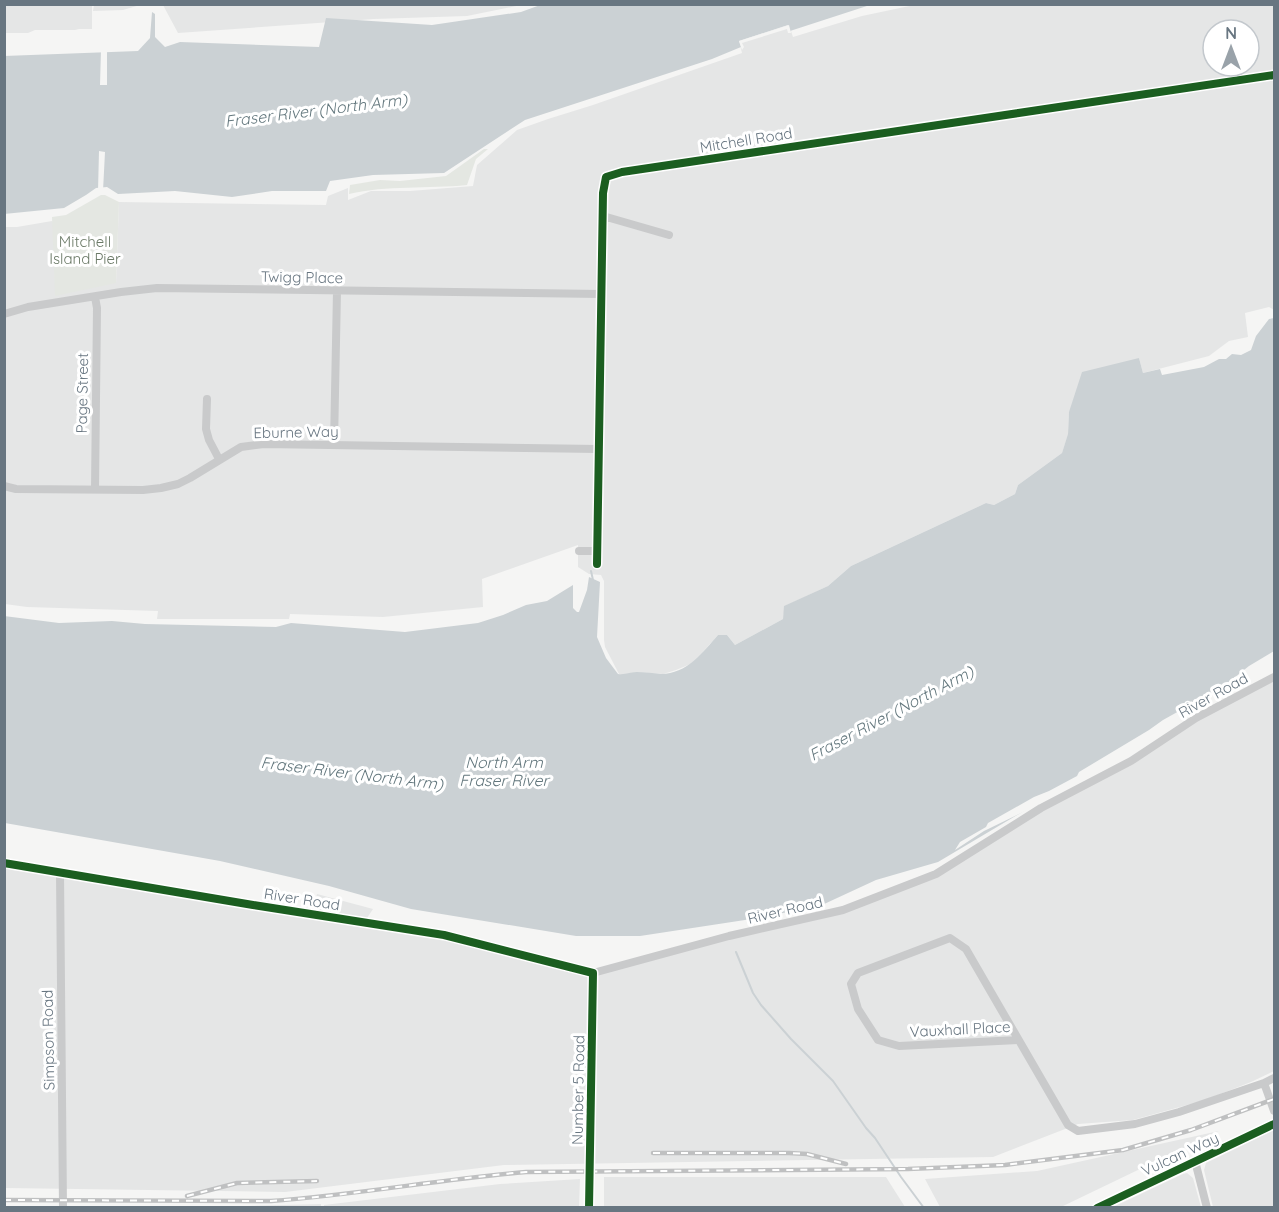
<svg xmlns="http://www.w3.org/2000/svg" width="1279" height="1212" viewBox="0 0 1279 1212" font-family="Quicksand,sans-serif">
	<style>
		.built { fill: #e5e6e6; fill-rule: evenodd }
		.green { fill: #e4e7e2 }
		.water { fill: #cbd1d4 }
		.pier { fill: #f5f5f4 }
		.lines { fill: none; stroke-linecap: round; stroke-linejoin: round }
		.stream { stroke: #cbd1d4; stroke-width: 2 }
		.minor { stroke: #c9cacb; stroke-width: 8 }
		.rail-casing { stroke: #bfc0c1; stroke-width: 4.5 }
		.rail { stroke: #fff; stroke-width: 2; stroke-dasharray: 7; stroke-linecap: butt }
		.cycleway-casing { stroke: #fff; stroke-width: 11 }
		.cycleway { stroke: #1b5e20; stroke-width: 8 }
		.labels { text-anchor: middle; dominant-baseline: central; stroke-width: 6; stroke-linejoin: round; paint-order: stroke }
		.street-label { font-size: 15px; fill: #687681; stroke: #fff }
		.park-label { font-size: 15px; fill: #6a7966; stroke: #fff }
		.water-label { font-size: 16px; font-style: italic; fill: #63777d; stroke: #fff }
	</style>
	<rect width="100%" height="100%" fill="#f5f5f4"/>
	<path class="built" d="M919 4 1274 5V310L1269 307 1245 313 1248 337 1229 341 1209 356 1143 373 1139 358 1069 412 1068 435 1062 453 1018 485 1015 494 994 505 986 503 851 566 828 586 785 606 783 619 735 645 727 635H718L693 663 676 670 663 674 635 672 622 675 619 674 605 647 604 640V581L601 575 589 574 578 567V545L482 579 483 607 383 617 290 614 289 619H157L158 611 27 607 5 604V227H17L52 221 116 283 119 202 326 205 328 196 348 188V200L371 191H410L473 186 477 165 517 130 548 119 593 105 742 53 739 41 789 25 793 37 862 16ZM1213 30H1249V66H1213Z
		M4 5H92V29H79L75 30H35L28 33H5Z
		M94 5V4L140 5 123 10 93 11Z
		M163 5H521L467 16 374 19 178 33Z
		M1274 677V1071L1251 1082 1205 1100 1133 1120 1078 1124 993 1157 504 1165 285 1192 5 1188 4 863 444 935 593 973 843 910 936 874 1170 735Z
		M317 894 373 909 365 921 312 912Z
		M1274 1130V1207H1213L1204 1170 1206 1163Z
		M1219 1131 1061 1207H940L925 1179 1037 1171Z
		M1187 1173 1193 1178 1201 1207H1113L1183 1174Z
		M604 1177H886L905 1207H604Z
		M580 1179 579 1207H324V1205L500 1184Z
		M321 1204V1208L212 1207Z"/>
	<path class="green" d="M484 149H488L476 159 467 185C428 189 387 185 349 194L350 185 380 180 400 181 446 176Z
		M101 195H105L119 202 116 283 55 296 52 217 66 215Z"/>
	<path class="water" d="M543 4 870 5 790 31 788 25 739 41 741 47 712 59 525 120 444 173 373 175 330 181 326 191H272L232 197 175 191 118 194 107 187 96 188 86 195 64 208 4 214V56L138 51 150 38 152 12 155 14V37L165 47 180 42 319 47 326 18 432 25 521 12Z
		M1274 318V663L938 862 876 880 822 905 758 918 640 936H576L411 909 329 886 220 861 5 823 4 616 59 623 112 621 145 624 276 627 291 623 405 632 478 623 503 615 526 605 547 601 573 585V608L577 612H579L587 590 589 577 600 582 597 637 606 658 618 674C625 675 631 672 637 672 645 672 653 673 661 674 687 674 703 652 718 635H727L735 645 783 619 784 606 828 586 851 566 986 503 994 505 1015 494 1018 485 1062 453 1068 434 1069 412 1082 372 1139 358 1143 373 1160 369 1162 375 1204 367 1219 359H1226L1232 354 1241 355 1251 350 1256 336 1269 319Z"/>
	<path class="pier" d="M789 25 791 33H788L787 29 742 43 744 47 742 50 739 41Z
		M101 49H107V85H100Z
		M99 151 105 152 103 191H98Z
		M1274 651V666L1253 680 1056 796 984 831 955 850 960 842 986 827 988 823 1034 797 1049 791 1077 776 1079 772 1149 730 1163 720 1224 686 1249 666Z"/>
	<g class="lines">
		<path class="stream" d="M591 571 593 580
			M736 952 753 993 761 1005 791 1039 833 1081 866 1128 875 1138 901 1177 924 1208"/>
		<path class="minor" d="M603 216 669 235
			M4 314 28 307 121 292 157 288 601 294
			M207 399 206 429 209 440 219 459
			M334 444 337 291
			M4 486 16 489 143 490 161 488 178 484 190 478 241 447 264 444 598 449
			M95 489 97 308 95 297
			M579 551H598
			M597 564 603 193 606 177 622 172 1274 75
			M4 863 253 905 444 935 593 973 729 936 843 910 936 874 1041 808 1131 761 1196 718 1274 677
			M60 872 63 1208
			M1018 1040 899 1046 878 1040 858 1009 851 984 858 973 950 938 966 949 1068 1125 1078 1131 1135 1124 1179 1112 1264 1083 1274 1078
			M1264 1083 1274 1111
			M1195 1161 1207 1208
			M589 1208 593 973
			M1097 1208 1274 1124"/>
		<g class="rail-casing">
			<path id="rail" d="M653 1153H789L807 1154 846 1164
				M187 1196 237 1183 317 1181
				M4 1200 271 1201C357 1195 441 1179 526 1172L908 1169 1005 1165 1123 1150 1191 1130 1274 1099"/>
		</g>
		<use href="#rail" class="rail"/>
		<g class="cycleway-casing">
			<path id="cycleway" d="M597 564 603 193 606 177 622 172 1274 75
				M4 863 253 905 444 935 593 973 589 1208
				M1097 1208 1274 1124"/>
		</g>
		<use href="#cycleway" class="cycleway"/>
	</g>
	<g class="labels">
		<g class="street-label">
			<text transform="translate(746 140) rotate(-9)">Mitchell Road</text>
			<text transform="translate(302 277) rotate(1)">Twigg Place</text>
			<text transform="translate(82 393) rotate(-89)">Page Street</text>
			<text transform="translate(296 432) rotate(-1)">Eburne Way</text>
			<text transform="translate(1213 695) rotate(-29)">River Road</text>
			<text transform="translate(302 899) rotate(9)">River Road</text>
			<text transform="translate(785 910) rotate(-13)">River Road</text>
			<text transform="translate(960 1029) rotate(-3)">Vauxhall Place</text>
			<text transform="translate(48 1040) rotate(-91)">Simpson Road</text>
			<text transform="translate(578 1090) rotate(-89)">Number 5 Road</text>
			<text transform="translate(1180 1154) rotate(-25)">Vulcan Way</text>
		</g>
		<g class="park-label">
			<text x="85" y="241">Mitchell<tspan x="85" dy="17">Island Pier</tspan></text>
		</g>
		<g class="water-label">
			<text transform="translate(316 110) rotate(-7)">Fraser River (North Arm)</text>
			<text transform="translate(891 713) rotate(-28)">Fraser River (North Arm)</text>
			<text x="504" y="762">North Arm<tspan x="504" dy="18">Fraser River</tspan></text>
			<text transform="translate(352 773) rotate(7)">Fraser River (North Arm)</text>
		</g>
	</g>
	<rect width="1279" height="1212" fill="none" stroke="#687681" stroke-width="12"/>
	<g transform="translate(1231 48)"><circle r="28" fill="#ffffff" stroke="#c3c8cd" stroke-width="1.5"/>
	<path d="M0-4.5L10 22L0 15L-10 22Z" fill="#99a2a9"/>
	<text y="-9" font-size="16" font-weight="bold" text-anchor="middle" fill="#687681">N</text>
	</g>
</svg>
